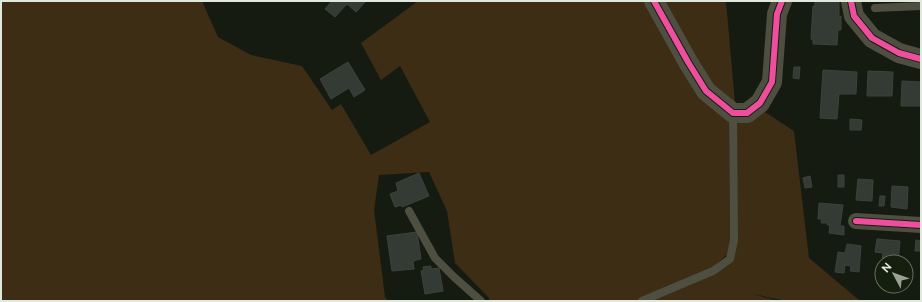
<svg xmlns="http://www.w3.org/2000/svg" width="922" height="302" viewBox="0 0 922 302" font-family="Raleway,sans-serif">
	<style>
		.green { fill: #3c2d14 }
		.building { fill: #333b34; stroke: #3b433c }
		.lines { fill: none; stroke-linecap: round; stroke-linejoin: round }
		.service { stroke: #4e4e41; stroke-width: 8 }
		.minor { stroke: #4e4e41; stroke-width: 16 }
		.tertiary { stroke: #4e4e41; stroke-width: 20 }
		.cycleway-casing { stroke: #141f0d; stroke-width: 8 }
		.cycleway { stroke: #ef4d9e; stroke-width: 6 }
	</style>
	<rect width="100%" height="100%" fill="#151b11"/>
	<path class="green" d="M1 1H202L218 37 251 55 302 66 332 110 341 104 371 155 430 122 400 66 381 80 361 43 418 1H647L729 120 730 244 727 255 709 270 636 301H489V298L455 263 447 211 429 172 379 175 374 210 385 297 388 301H1Z
		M662 1H726L735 103 708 83Z
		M765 112 794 131 809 258 859 300 877 301H786L753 294 779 301H643L733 261 737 121Z"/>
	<path class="building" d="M332 1H366L356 12 347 4 335 17 325 9Z
		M815 1H839V17L841 16V30H838L837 45 813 44V40L811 39 813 6H815Z
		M348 62 365 90 354 97 349 88 331 99 320 79Z
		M794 67H800L799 79 793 78Z
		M823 70 857 72 856 94H839L837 119 820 118Z
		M868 71 893 72 892 96H867Z
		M902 81 921 82V106H901Z
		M850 119 862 120 861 130H850Z
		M419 173 429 196 402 207 401 205 395 207 390 194 398 191 396 183Z
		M838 175H844V187H838Z
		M810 176 812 187 805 188 803 178Z
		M858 179 873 180 872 201 856 200Z
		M892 186 908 187 907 209 891 207Z
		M880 196H885L884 206H879Z
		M819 203 843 205 840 226H844V235L829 233 830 225H827V223H821L822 219H818Z
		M417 232 421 259 413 261 414 269 392 271 387 236Z
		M877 239 900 241 898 262 882 260 883 253 875 252Z
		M916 240 921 241V251H915Z
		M847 244 861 246 859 272 850 271 851 266 845 265 844 273 835 272 838 252 845 253Z
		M431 266V269L439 268 443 291 425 294 421 271 424 270 423 267Z"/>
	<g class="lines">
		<path class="service" d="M875 8 921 6
			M409 211 435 258 454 277 481 301
			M642 301 713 271 730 259 734 240 733 113"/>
		<path class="minor" d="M856 221 921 225"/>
		<path class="tertiary" d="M654 1 688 62 706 91 733 113H747L760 103 772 82 777 14 782 1
			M851 1 854 16 872 38 899 53 921 59"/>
		<g class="cycleway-casing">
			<path id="cycleway" d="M654 1 688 62 706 91 733 113H747L760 103 772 82 777 14 782 1
				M851 1 854 16 872 38 899 53 921 59
				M856 221 921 225"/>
		</g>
		<use href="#cycleway" class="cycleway"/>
	</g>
	<rect width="922" height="302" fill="none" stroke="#e1e9dd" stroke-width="4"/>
	<g transform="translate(894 274) rotate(311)"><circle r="19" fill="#141f0d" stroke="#667060"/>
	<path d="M0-3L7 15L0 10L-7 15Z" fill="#9aa196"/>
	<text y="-6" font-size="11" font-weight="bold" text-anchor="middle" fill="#e1e9dd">N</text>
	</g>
</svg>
